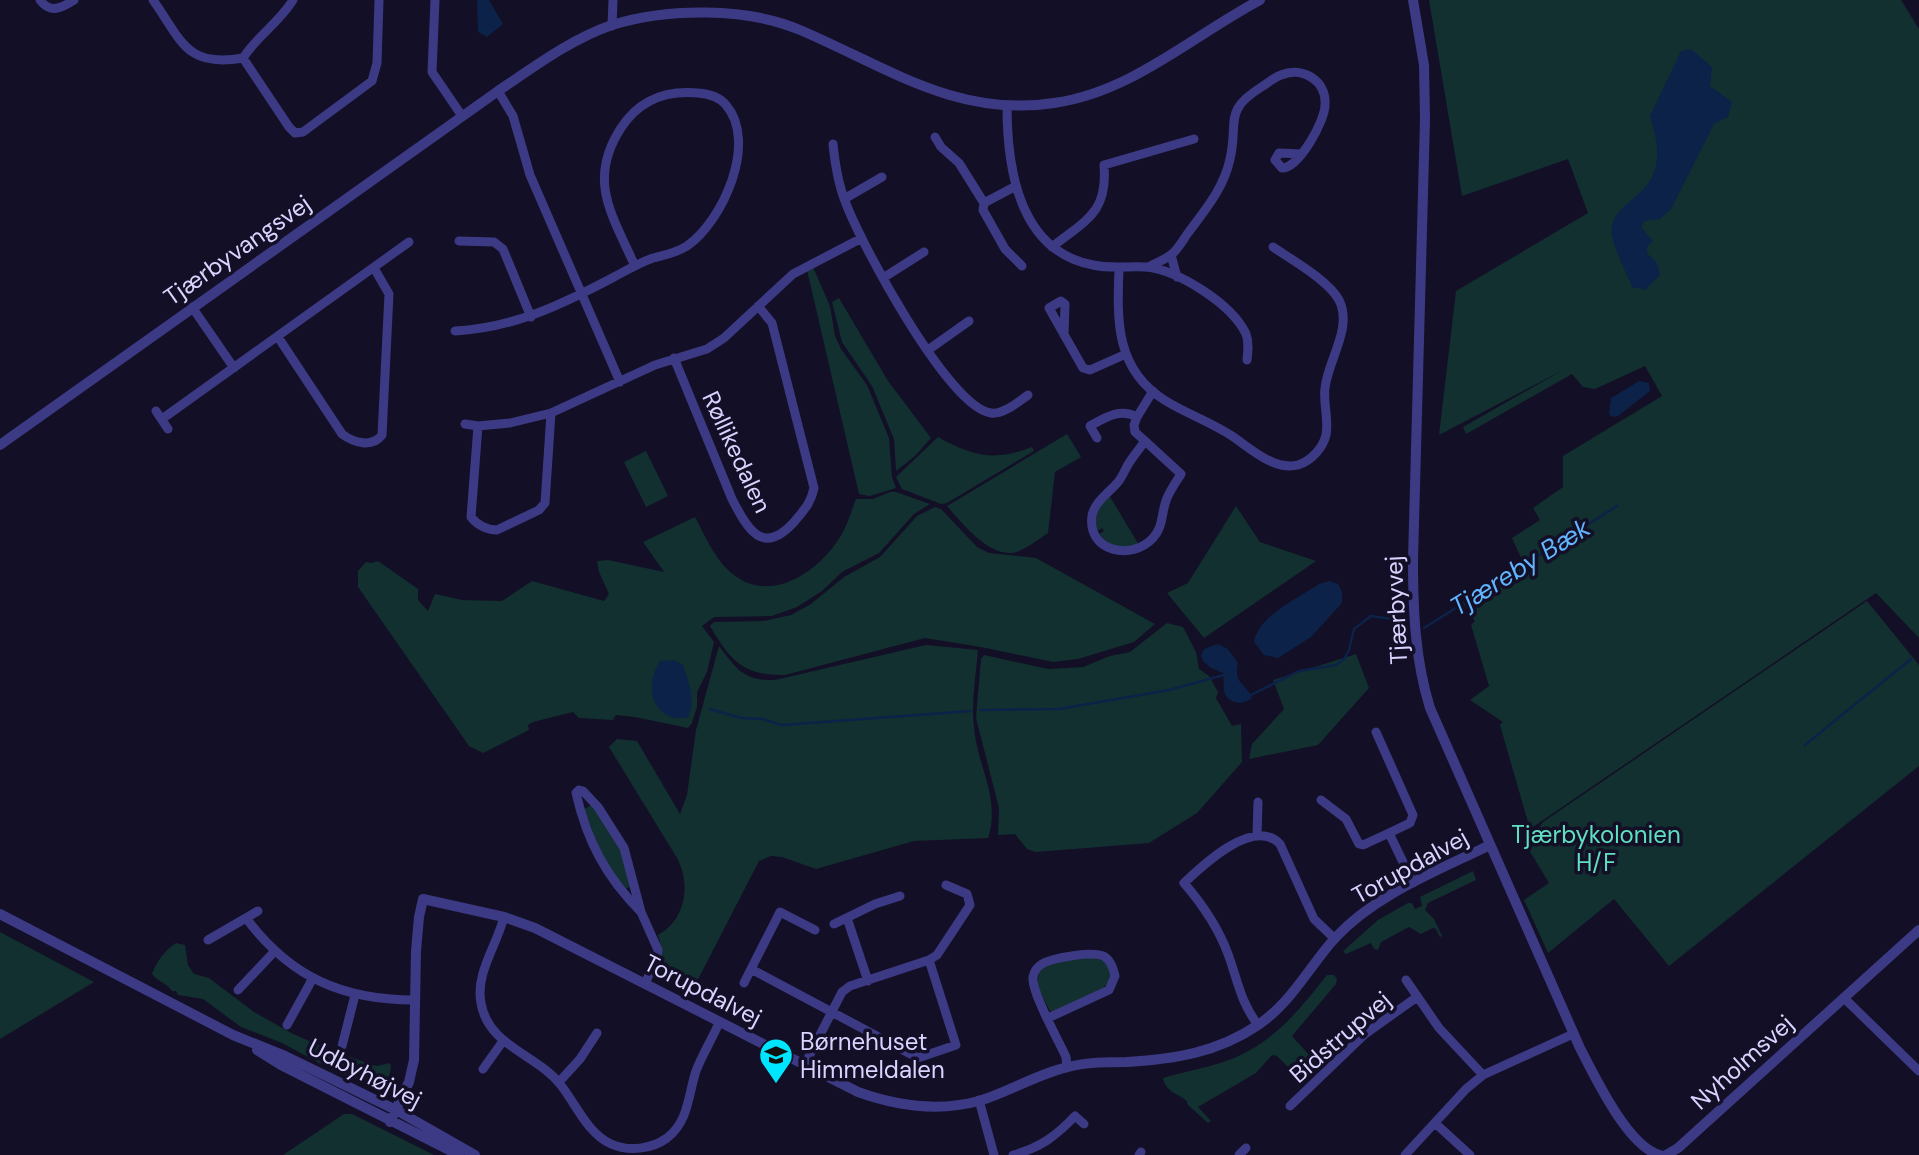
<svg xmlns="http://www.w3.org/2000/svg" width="1919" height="1155" viewBox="0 0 1919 1155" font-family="'DM Sans',sans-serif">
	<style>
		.green { fill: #12302f }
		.water { fill: #0c2248 }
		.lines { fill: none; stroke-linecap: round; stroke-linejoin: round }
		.stream { stroke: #0c2248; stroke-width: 2.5 }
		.minor { stroke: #3d3a85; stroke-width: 9 }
		.tertiary { stroke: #3d3a85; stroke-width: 10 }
		.labels { text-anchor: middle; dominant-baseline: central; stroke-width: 7; stroke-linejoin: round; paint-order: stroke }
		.street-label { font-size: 24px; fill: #d9d4ff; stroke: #130f26 }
		.park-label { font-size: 24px; fill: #5fe0c0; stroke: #130f26 }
		.poi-label { font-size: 24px; fill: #d9d4ff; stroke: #130f26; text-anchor: start }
		.water-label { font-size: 26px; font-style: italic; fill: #62b6ff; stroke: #130f26 }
	</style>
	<rect width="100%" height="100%" fill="#130f26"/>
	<path class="green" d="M1429 0H1901L1919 29V638L1876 593 1530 829 1500 725 1503 722 1470 700 1489 686 1471 625 1475 621 1462 602 1523 562 1512 538 1540 520 1533 508 1563 487V456L1662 396 1645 366 1595 389 1583 387 1572 374 1466 434 1463 427 1563 370 1439 435 1456 291 1588 213 1568 159 1462 196Z
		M813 267 830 306 835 336 841 349 867 385 889 438 892 477 896 488 870 496 859 494 807 270Z
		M839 298 888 381 931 438 915 456 896 471 894 439 872 386 842 342 832 302Z
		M1067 434 1081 457 1055 472 1048 533C1039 539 1029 547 1019 551 992 562 962 523 947 506Z
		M938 437C972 456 995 462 1032 447L1034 451 947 503 941 504 902 489 896 477Z
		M646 451 668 496 646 507 624 462Z
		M890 492H896L930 504 914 514 879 553 842 572 822 591 797 607 772 616 714 617 702 626 714 642 707 672 697 692V707L692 723 688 728 635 717 616 715 613 720 579 718 573 712 533 722 528 725 529 730 483 753 469 746 358 587V571L366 562 372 563 378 561 418 589V600L428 611 435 594 462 600 502 601 532 581 604 601 609 594 599 572 597 561 608 560 664 572 643 542 695 517C706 537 715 561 734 575 774 606 825 567 844 530 849 520 852 509 856 499H873Z
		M1109 495 1139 545C1123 550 1110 548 1099 534L1104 531 1102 528 1098 531C1092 516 1100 507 1109 495Z
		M1236 506 1260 542 1316 561 1204 638 1167 593 1188 583Z
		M935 507 941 509 977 547 989 553 1036 558 1155 624 1134 642 1078 659 1053 662 981 647 925 638 785 675C743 676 730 660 710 626L714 622 764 621 791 615 811 604 844 577 880 557 917 516Z
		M1867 601 1919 665V766L1669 966 1614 899 1548 953 1524 900 1549 883 1526 845 1543 822Z
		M1167 623 1183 627 1196 652 1199 669 1209 676 1218 692 1216 698 1232 726 1241 724 1242 762 1197 813 1149 843 1036 852 1027 849 1015 834 998 835 999 808 976 718 981 659 984 655 1048 669 1083 667 1110 656 1130 652Z
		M926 645 978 650C976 675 971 702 974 727 977 766 1001 798 988 838L914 841 816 869 782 857 771 856 759 861 691 993 655 974 662 950 658 935C686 920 691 884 677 858L609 747 617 739 637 741 680 814 687 795 696 730 719 646C737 669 743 681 775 680Z
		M1356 654 1369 688 1318 745 1249 759 1252 744 1284 709 1273 680Z
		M592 805 617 842 633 885 624 890 603 860 584 809Z
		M1473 871 1476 880 1428 903 1425 910 1434 919 1442 936 1440 937 1436 929 1433 928 1421 934 1409 927 1381 942 1378 950 1374 949 1371 943 1346 954 1343 951 1378 920 1408 903H1412L1415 909 1422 906 1420 897Z
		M0 932 94 982 0 1039Z
		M176 943 185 945 188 965 194 974 209 978 254 1012 293 1034 333 1051 370 1064 377 1066 389 1063 391 1065C391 1076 385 1086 374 1090L365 1084 362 1080C347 1079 344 1072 332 1070L282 1043 241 1027 203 999 178 995 176 991H172C167 983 158 982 152 974 156 962 166 949 176 943Z
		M1087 957C1097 958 1105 959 1109 969 1118 992 1070 1005 1053 1012L1050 1011 1037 986 1039 971 1049 964Z
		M1327 975H1334L1337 979 1336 984 1292 1036 1320 1067 1315 1072 1304 1071 1298 1077 1277 1056 1272 1055 1256 1073 1198 1107 1211 1121 1208 1123 1188 1105 1186 1100C1177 1094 1165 1091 1163 1078 1182 1072 1202 1069 1220 1063 1269 1048 1297 1013 1327 975Z
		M344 1114H352L434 1155H283Z"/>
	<path class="water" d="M477 0H489L503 24 487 37 478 32Z
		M1691 49 1712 67 1710 86 1732 102 1728 117 1714 124 1671 209 1660 219 1644 221 1641 227 1653 241 1647 247V253L1657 263 1660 275 1645 290 1632 287C1626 271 1615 252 1612 236 1607 208 1644 198 1653 175 1661 155 1656 136 1650 116L1681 51Z
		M1639 381 1649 383 1650 391 1618 416 1612 417 1609 414 1611 398Z
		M1329 581 1338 584 1342 592V603L1311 637 1278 658 1264 655 1254 642C1258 616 1298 598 1319 584Z
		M1218 644 1228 649 1238 663C1233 684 1246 683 1252 698 1243 706 1227 704 1224 691 1223 685 1224 678 1223 673L1211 668 1203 661 1201 655 1204 649Z
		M674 660 683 665C689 683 696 700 688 717 683 718 676 719 672 717 647 709 648 679 660 661Z"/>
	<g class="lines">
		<path class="stream" d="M1424 628 1617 506
			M1251 695 1299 671 1336 665 1344 659 1349 650 1354 629 1371 616 1405 621
			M710 709 741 718 762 719 782 725 971 711
			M980 710 1059 709 1169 690 1224 675
			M1805 745 1911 659"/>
		<path class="minor" d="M40 0C50 14 62 8 74 0
			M153 0C182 41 186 68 243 58 257 36 279 23 293 0
			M435 0 432 72 462 116
			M612 26 613 0
			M243 58 289 127 295 133 303 132 372 81 377 63 379 0
			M498 91 513 116 530 175 620 382
			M1007 106C1007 169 1019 251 1093 265 1111 269 1128 266 1146 267 1178 270 1232 304 1246 334 1249 342 1248 351 1247 360
			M935 137 941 147 959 163 984 203 983 210 1005 249 1022 266
			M833 144C835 164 838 183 845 201 860 242 948 407 991 413 1003 415 1018 402 1028 395
			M844 199 882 177
			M984 203 1016 186
			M459 241 494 242 503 249 531 317
			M1052 247C1086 220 1108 213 1104 165L1194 139
			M1171 255 1177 277
			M1148 267C1155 263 1165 260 1172 254 1178 249 1183 240 1188 233 1205 210 1224 188 1230 159 1239 121 1222 111 1263 86 1269 82 1275 77 1281 75 1303 66 1327 81 1325 105 1325 121 1299 168 1282 168L1275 160 1279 153 1302 154
			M1119 269C1117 320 1115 370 1166 401 1187 414 1211 422 1232 436 1250 448 1274 471 1298 465 1311 461 1323 448 1326 435 1329 420 1323 403 1325 388 1328 360 1353 328 1339 300 1328 280 1292 260 1273 247
			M883 278 924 252
			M192 307 234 368
			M455 331C514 328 563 304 614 277 627 270 639 263 653 258 665 255 676 253 687 246 723 221 758 142 726 105 719 96 708 94 698 93 666 90 639 100 621 128 587 180 612 215 635 266
			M1064 335 1065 304 1061 301 1049 308 1083 368 1090 370 1126 354
			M278 337 342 434C354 443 372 448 382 435L389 294 374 268
			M928 350 969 321
			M674 358 732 499C748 530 763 557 795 521 804 510 811 503 814 488L772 323 758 306
			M156 411 168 429
			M162 419 409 242
			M465 424 478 426 510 423 551 413 655 365 707 349 724 338 793 274 860 239
			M478 426 471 517C477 525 487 530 497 530L539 510 545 503 551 413
			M1097 438 1090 426C1106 417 1120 408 1137 417
			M1145 441 1181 474C1176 482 1171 489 1167 498 1161 512 1164 526 1153 538 1132 561 1087 552 1092 516 1094 502 1110 492 1118 482 1123 476 1125 469 1129 463 1134 455 1140 448 1145 441L1135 432 1134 425 1137 417 1153 391
			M1376 732 1413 815 1410 823 1389 833 1413 883
			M1321 800 1346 819 1359 844 1363 845 1389 833
			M1257 835 1258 802
			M258 911 246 918C290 977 342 1000 415 1000
			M641 912C606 877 587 841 576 793L579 790 583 791 598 807 624 848 641 912 658 950 657 956 645 984
			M504 917C497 945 475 974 481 1003 488 1046 536 1054 560 1084 576 1104 587 1133 611 1144 629 1152 652 1149 667 1138 689 1121 688 1095 696 1071 702 1055 712 1039 719 1023
			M847 918 868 981
			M834 924 875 904 900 896
			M815 930 780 912 751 969 918 1058 956 1045 929 960
			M208 940 246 918
			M1406 980 1439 1028 1483 1075
			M744 983 751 969
			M238 990 274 952
			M1844 998 1919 1071
			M1048 1018 1109 990 1115 976C1113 969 1112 962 1105 957 1095 950 1052 958 1042 964 1037 967 1034 971 1033 977 1031 992 1059 1041 1066 1057L1067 1067
			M287 1025 313 978
			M1258 1025C1240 1001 1238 981 1228 954 1218 927 1203 905 1184 883 1204 864 1254 817 1280 844L1314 919 1335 939
			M342 1046 355 995
			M804 1066 842 992 850 986 929 960 937 955 970 905 967 894 946 885
			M483 1069 503 1041
			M559 1082 580 1059 597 1033
			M979 1100 994 1155
			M1290 1106 1365 1034 1417 997
			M1435 1123 1470 1155
			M1013 1155C1040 1148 1056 1136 1075 1116L1084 1124
			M1139 1155 1141 1152
			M1239 1155 1246 1148
			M1405 1155 1466 1089 1483 1075 1573 1034"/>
		<path class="tertiary" d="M1413 0 1424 65 1425 119 1413 560C1413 610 1415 660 1430 708L1580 1048C1595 1077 1628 1147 1660 1155
			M0 445 498 91C534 67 571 39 612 25 667 8 746 7 800 30 885 66 956 118 1054 103 1132 92 1192 36 1260 0
			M0 914 233 1035 285 1056 396 1110 475 1155
			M257 1050 281 1065 459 1155
			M390 1122 409 1082 414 1060 416 951 419 917 423 899 504 917 535 928 858 1092C897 1106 938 1112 979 1101 1009 1092 1037 1074 1068 1067 1087 1062 1107 1062 1127 1062 1174 1059 1217 1053 1258 1025 1291 1003 1309 967 1335 938 1376 894 1437 871 1490 845
			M1666 1155 1678 1148 1919 930"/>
	</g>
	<defs>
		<g id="school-pin" transform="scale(1.75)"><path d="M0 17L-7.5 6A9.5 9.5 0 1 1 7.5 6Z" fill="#00e5ff" stroke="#130f26"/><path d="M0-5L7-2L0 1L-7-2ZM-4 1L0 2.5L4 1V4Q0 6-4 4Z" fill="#111"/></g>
	</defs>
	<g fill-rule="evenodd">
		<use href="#school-pin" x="776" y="1055"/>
	</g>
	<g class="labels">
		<g class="street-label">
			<text transform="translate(237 250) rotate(-35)">Tjærbyvangsvej</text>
			<text transform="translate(737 452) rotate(65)">Røllikedalen</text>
			<text transform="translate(1396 610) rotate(-93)">Tjærbyvej</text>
			<text transform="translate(1410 866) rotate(-29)">Torupdalvej</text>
			<text transform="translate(703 990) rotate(27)">Torupdalvej</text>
			<text transform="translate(1340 1037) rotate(-41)">Bidstrupvej</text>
			<text transform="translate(1742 1062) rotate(-42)">Nyholmsvej</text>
			<text transform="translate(365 1073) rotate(27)">Udbyhøjvej</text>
		</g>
		<g class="park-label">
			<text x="1596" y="834">Tjærbykolonien<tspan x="1596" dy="28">H/F</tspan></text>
		</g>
		<g class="poi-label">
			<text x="800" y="1041">Børnehuset<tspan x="800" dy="28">Himmeldalen</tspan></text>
		</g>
		<g class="water-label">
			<text transform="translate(1520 567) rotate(-32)">Tjæreby Bæk</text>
		</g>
	</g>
</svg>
